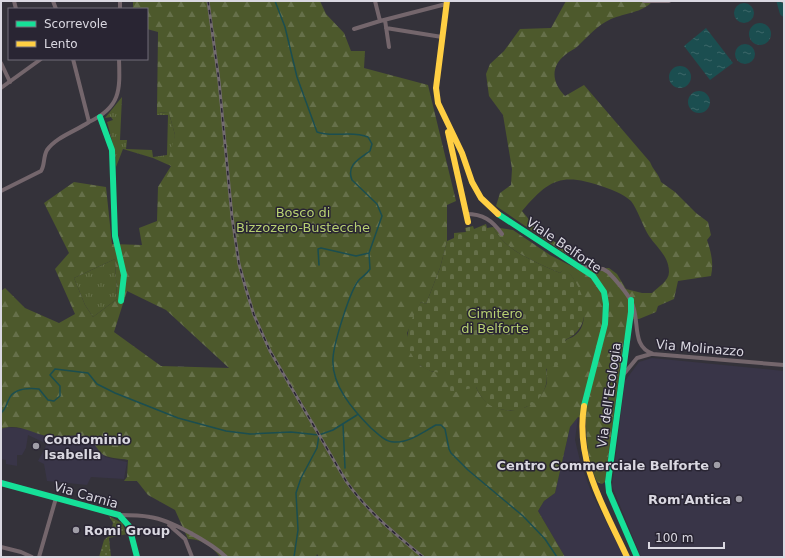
<svg xmlns="http://www.w3.org/2000/svg" width="785" height="558" viewBox="0 0 785 558" font-family="'DejaVu Sans',sans-serif">
	<style>
		.built { fill: #393548 }
		.grass { fill: url(#grass-tufts) }
		.forest { fill: url(#forest-firs); fill-rule: evenodd }
		.cemetery { fill: url(#cemetery-stones) }
		.garden { fill: url(#garden-dots) }
		.water { fill: url(#water-ripples) }
		.lines { fill: none; stroke-linecap: round; stroke-linejoin: round }
		.stream { stroke: #1b4e50; stroke-width: 1.5 }
		.river { stroke: #1b4e50; stroke-width: 9 }
		.street { stroke: #74666c; stroke-width: 4 }
		.fast { stroke: #16e098; stroke-width: 6 }
		.slow { stroke: #ffcf43; stroke-width: 6 }
		.rail-casing { stroke: #736b71; stroke-width: 3 }
		.rail { stroke: #292533; stroke-width: 1.5; stroke-dasharray: 4.5; stroke-linecap: butt }
		.poi-dot { fill: #a09ea7; stroke: #292533; stroke-width: 1.5 }
		.labels { text-anchor: middle; dominant-baseline: central; stroke-width: 3; stroke-linejoin: round; paint-order: stroke }
		.park-label { font-size: 13px; fill: #b7d071; stroke: #292533 }
		.street-label { font-size: 13px; fill: #dad8e1; stroke: #292533 }
		.poi-label { font-size: 13px; font-weight: bold; fill: #dad8e1; stroke: #292533; text-anchor: start }
	</style>
	<defs>
		<pattern id="grass-tufts" width="24" height="20" patternUnits="userSpaceOnUse"><rect width="24" height="20" fill="#4d592c"/><path d="M3 7l-1-3M5 7V3M7 7l1-3M15 17l-1-3M17 17v-4M19 17l1-3" fill="none" stroke="#66704a"/></pattern>
		<pattern id="forest-firs" width="22" height="20" patternUnits="userSpaceOnUse"><rect width="22" height="20" fill="#4d592c"/><path d="M5 1l3.5 6h-7zM16 11l3.5 6h-7z" fill="#66704a"/></pattern>
		<pattern id="cemetery-stones" width="16" height="16" patternUnits="userSpaceOnUse"><rect width="16" height="16" fill="#4d592c"/><path d="M2 7V4a2 2 0 0 1 4 0v3zM10 15v-3a2 2 0 0 1 4 0v3z" fill="#66704a"/></pattern>
		<pattern id="garden-dots" width="8" height="8" patternUnits="userSpaceOnUse"><rect width="8" height="8" fill="#4d592c"/><path d="M2 2h.1M6 6h.1" fill="none" stroke="#66704a" stroke-width="1.8" stroke-linecap="round"/></pattern>
		<pattern id="water-ripples" width="26" height="14" patternUnits="userSpaceOnUse"><rect width="26" height="14" fill="#1b4e50"/><path d="M2 4q2-2 4 0t4 0M15 11q2-2 4 0t4 0" fill="none" stroke="#3c6769"/></pattern>
	</defs>
	<rect width="100%" height="100%" fill="#34323a"/>
	<path class="built" d="M652 358 784 371V557H641L612 486 625 381 639 362Z
		M578 417 575 440 581 465 592 494 624 557H565L538 511 544 501 555 493 570 427Z
		M6 427 29 429 45 436 63 437 74 435 89 438 105 457 127 462 124 479 91 477 87 485 47 481 44 464 38 461 47 444 28 435 26 448 22 455H17V466L6 464V460L1 459V429Z"/>
	<path class="grass" d="M122 97 120 140H127L126 149 152 150 153 157 167 155 168 115H157V112L169 113 175 135 171 166 153 158 123 149 116 167 115 152 107 122 113 120 111 117 105 118Z
		M115 259 117 299 93 317 85 305 74 278Z"/>
	<path class="forest" d="M133 1H320L326 14 344 33 351 51H365L364 68 428 85 456 201 447 205V241L440 268 426 304 421 302 407 333 412 354 421 366 433 372H445L476 387C488 418 531 418 545 388 549 381 545 374 547 368 548 363 562 343 566 340 568 338 572 338 574 336 586 328 585 313 582 300 578 287 575 278 565 269L560 273C536 262 506 252 493 227L513 230 550 255 577 269 609 268 617 274 626 289 642 293H652C658 287 669 281 669 272 669 256 657 248 649 236 643 227 637 208 631 201 623 194 613 190 604 187 562 172 549 179 522 211L536 228 567 251 566 254 496 206 500 193 511 185 512 169 503 115 489 96 486 74 490 64 504 51 520 29 551 28 566 1H653C642 13 625 13 611 19 598 25 588 36 578 46 574 50 569 51 565 55 550 67 552 83 565 96L584 85 650 162C653 170 659 174 661 182L675 192 696 213 708 222 711 235 707 240C711 252 714 263 711 276L678 281 674 299 658 306 656 312 639 319H629L623 345 605 482 602 484 597 482C588 461 586 441 586 419L578 417 570 427 555 493 544 501 538 511 565 557H319L317 554 316 557H220C213 547 200 538 188 539L175 510 148 495 137 481H124L127 477 128 460C120 458 107 459 101 453 97 449 94 442 89 439 80 432 58 438 46 436 31 433 18 423 1 429V291L5 288 25 308 59 323 75 314 55 269 69 253 44 203 74 182 106 187 112 244 142 245 139 228 157 221 158 187 171 166 168 162 175 135 169 113 157 112 158 32 147 29V9H133ZM115 259 117 299 93 317 85 305 74 278ZM127 291 166 310 229 368 161 366 114 332Z"/>
	<path class="cemetery" d="M486 224 487 228 493 227C506 252 536 262 560 273L565 268C584 287 597 326 565 340L571 361 546 369C549 383 544 397 531 405 526 407 523 407 521 412 515 409 511 411 505 410 490 409 481 399 476 387L451 393 445 372C423 376 405 355 408 333 409 322 416 311 421 302L426 304 440 268 447 241 454 238V233L466 232 465 228 473 226 474 229Z"/>
	<path class="garden" d="M109 516 122 523 127 534 109 538 111 557H99L104 540 110 535 113 523Z"/>
	<path class="water" d="M734 13a10 10 0 1 1 20 0a10 10 0 1 1-20 0Z
		M749 34a11 11 0 1 1 22 0a11 11 0 1 1-22 0Z
		M706 28 733 63 710 80 684 46Z
		M735 54a10 10 0 1 1 20 0a10 10 0 1 1-20 0Z
		M669 77a11 11 0 1 1 22 0a11 11 0 1 1-22 0Z
		M688 102a11 11 0 1 1 22 0a11 11 0 1 1-22 0Z"/>
	<g class="lines">
		<path class="stream" d="M275 1 285 27 297 77 317 132C334 138 351 130 368 137L372 144 370 151C359 159 346 165 352 180L377 204 382 216 369 253 370 269C367 274 363 276 359 280 350 290 334 343 333 358 331 385 353 410 371 428 377 433 385 442 394 442 409 443 423 432 436 425H441L445 429 449 449 451 453 468 470 523 516 545 539 557 557
			M319 265 318 249 321 248 356 256 369 253
			M1 413C6 409 6 405 9 399 14 388 29 388 39 389L48 400 54 401 60 396V386L50 375 55 369 88 373 97 384 115 393 178 418 226 431 250 434 291 432 319 435
			M343 424 345 468
			M294 557 298 530 296 493 301 478 317 448 319 435 333 430 357 415"/>
		<path class="river" d="M781 1 784 12"/>
		<path class="street" d="M14 1 16 9
			M53 1 56 9
			M120 1V9
			M375 1 380 21 446 4
			M644 1H669
			M783 1H784
			M385 20 389 47
			M386 28 442 37
			M354 29 380 21
			M1 63 10 82
			M1 88 41 59
			M89 122C121 107 120 90 119 59
			M1 191 41 171C45 165 43 157 47 150 56 137 76 131 89 122L73 59
			M466 214C483 214 492 220 502 234
			M582 267 603 269 608 272C615 279 627 293 631 301 641 320 630 346 653 354L784 365
			M623 375 637 358 651 354
			M119 515C129 515 140 515 150 517 171 520 211 543 226 557
			M169 525 185 539 192 557
			M1 547 21 552 32 557
			M39 557 56 498"/>
		<path class="fast" d="M100 117 112 150 115 236 124 275 121 301
			M498 214 593 276 604 292 606 304 605 324 584 406
			M631 300V312L608 482 609 492 637 557
			M1 483 119 515 129 526 137 557"/>
		<path class="slow" d="M447 1 436 88 438 103 462 153 472 182 481 198 498 214
			M448 132 468 222
			M584 406C575 462 605 509 627 557"/>
		<g class="rail-casing">
			<path id="rail" d="M208 1 219 81 232 217 239 264 246 289 254 315 270 351 346 481C367 511 395 534 423 557"/>
		</g>
		<use href="#rail" class="rail"/>
	</g>
	<g class="poi-dot">
		<circle cx="36" cy="446" r="4"/>
		<circle cx="717" cy="465" r="4"/>
		<circle cx="739" cy="499" r="4"/>
		<circle cx="76" cy="530" r="4"/>
	</g>
	<g class="labels">
		<g class="park-label">
			<text x="303" y="212">Bosco di<tspan x="303" dy="15">Bizzozero-Bustecche</tspan></text>
			<text x="495" y="313">Cimitero<tspan x="495" dy="15">di Belforte</tspan></text>
		</g>
		<g class="street-label">
			<text transform="translate(564 245) rotate(34)">Viale Belforte</text>
			<text transform="translate(700 348) rotate(5)">Via Molinazzo</text>
			<text transform="translate(609 395) rotate(-82)">Via dell'Ecologia</text>
			<text transform="translate(86 495) rotate(16)">Via Carnia</text>
		</g>
		<g class="poi-label">
			<text x="44" y="439">Condominio<tspan x="44" dy="15">Isabella</tspan></text>
			<text x="709" y="465" text-anchor="end">Centro Commerciale Belforte</text>
			<text x="731" y="499" text-anchor="end">Rom'Antica</text>
			<text x="84" y="530">Romi Group</text>
		</g>
	</g>
	<rect width="785" height="558" fill="none" stroke="#dad8e1" stroke-width="4"/>
	<rect x="8" y="8" width="140" height="52" fill="#292533" stroke="#706d79"/>
	<rect x="16" y="21" width="20" height="6" fill="#16e098" stroke="#706d79"/>
	<text x="44" y="28" font-size="12" fill="#dad8e1">Scorrevole</text>
	<rect x="16" y="41" width="20" height="6" fill="#ffcf43" stroke="#706d79"/>
	<text x="44" y="48" font-size="12" fill="#dad8e1">Lento</text>
	<path d="M649 542v6h75v-6" fill="none" stroke="#dad8e1" stroke-width="2"/>
	<text x="655" y="542" font-size="12" fill="#dad8e1" stroke="#292533" stroke-width="3" paint-order="stroke">100 m</text>
</svg>
